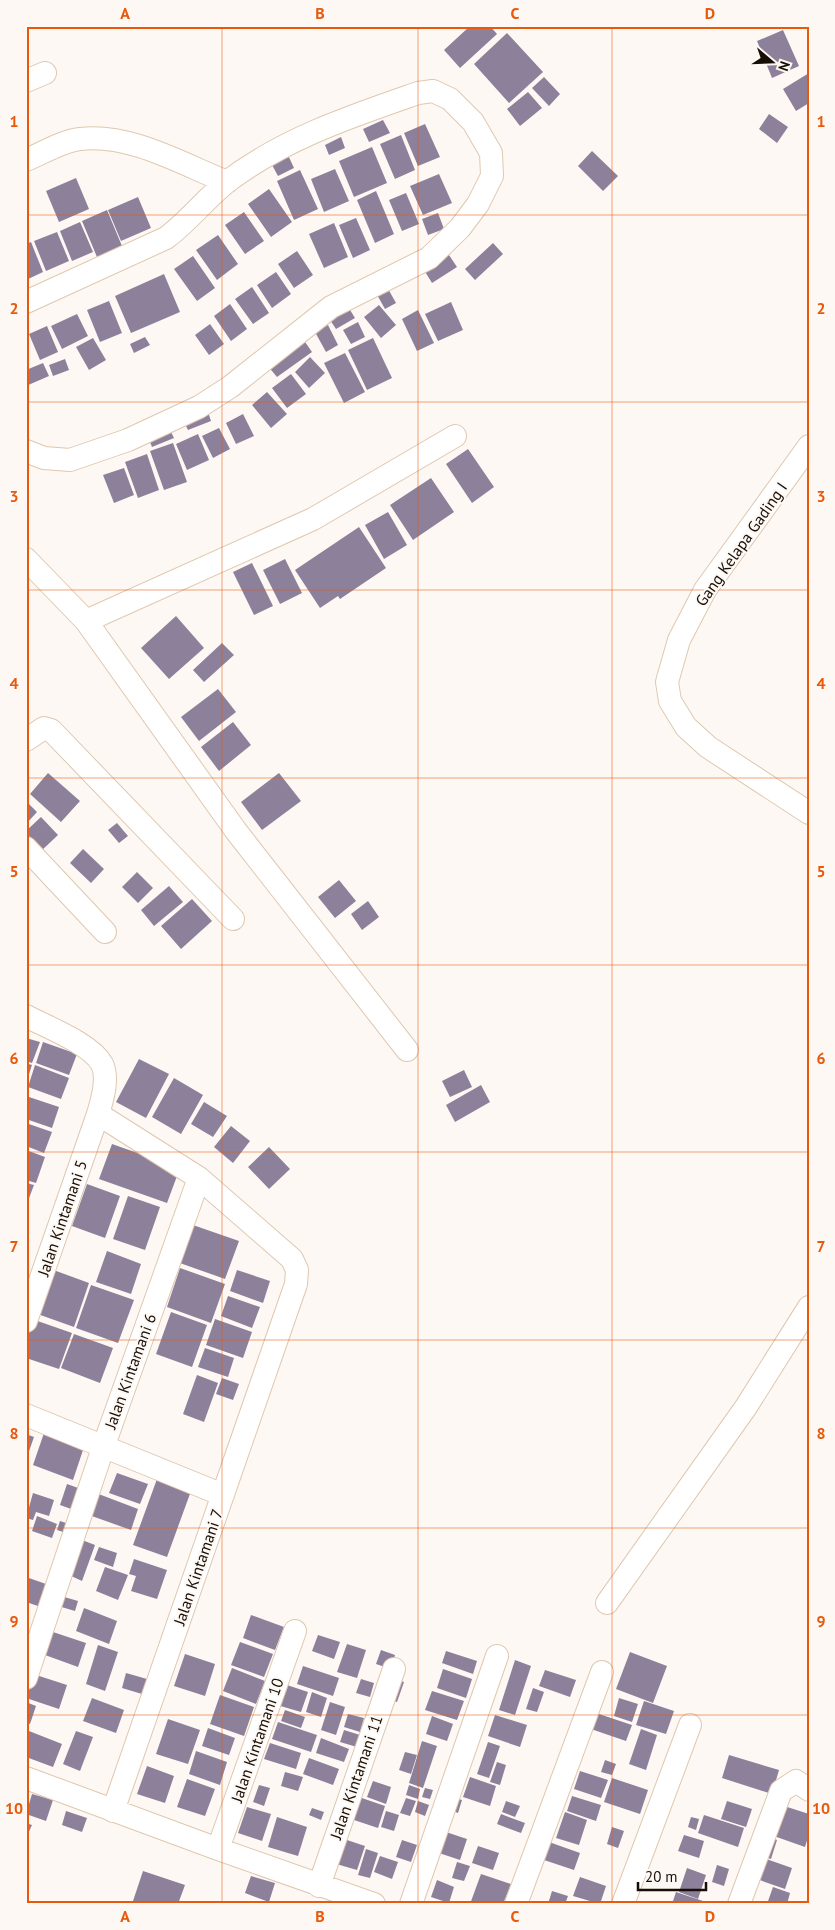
<svg xmlns="http://www.w3.org/2000/svg" width="835" height="1930" viewBox="0 0 835 1930" font-family="'PT Sans',sans-serif">
	<style>
		.building { fill: #8d809b }
		.lines { fill: none; stroke-linecap: round; stroke-linejoin: round }
		.minor-casing { stroke: #e0c7af; stroke-width: 24 }
		.minor { stroke: #fff; stroke-width: 22 }
		.grid { fill: none; stroke: #e8590c; stroke-width: 1; stroke-opacity: 0.55 }
		.labels { text-anchor: middle; dominant-baseline: central; stroke-width: 4; stroke-linejoin: round; paint-order: stroke }
		.street-label { font-size: 16px; fill: #170e07; stroke: #fdf8f3 }
		.neatline { fill: none; stroke: #e8590c; stroke-width: 2 }
		.grid-label { font-size: 16px; text-anchor: middle; font-weight: bold; fill: #e8590c }
	</style>
	<rect width="100%" height="100%" fill="#fdf8f3"/>
	<path class="building" d="M470 26H490L497 34 460 68 444 50Z
		M783 30 799 66 772 78 757 41Z
		M507 33 543 72 509 103 474 64Z
		M809 73V103L796 111 783 89Z
		M544 77 560 94 549 106 532 88Z
		M528 92 542 108 520 126 507 109Z
		M769 114 788 127 777 143 759 129Z
		M383 120 390 133 369 142 363 129Z
		M425 124 440 157 418 166 404 133Z
		M401 135 415 170 395 179 380 144Z
		M341 137 345 148 329 155 325 145Z
		M372 147 387 183 354 197 339 161Z
		M592 151 618 176 603 191 578 166Z
		M288 155 294 168 278 176 271 163Z
		M335 169 349 201 324 212 311 179Z
		M300 170 318 209 294 220 277 181Z
		M439 174 452 203 423 215 410 186Z
		M76 178 89 209 59 222 46 191Z
		M269 189 292 222 271 237 248 204Z
		M376 191 394 234 375 243 357 200Z
		M406 193 419 224 402 231 389 200Z
		M138 197 151 228 121 241 108 210Z
		M107 210 122 246 97 257 82 221Z
		M244 212 264 241 245 254 225 225Z
		M438 213 444 229 428 235 422 219Z
		M356 218 370 250 353 258 339 225Z
		M80 222 93 252 72 261 60 231Z
		M334 223 348 257 324 268 309 234Z
		M57 232 69 261 46 271 34 241Z
		M218 235 238 264 217 280 196 250Z
		M31 242 43 272 26 280V244Z
		M493 243 503 254 475 280 465 269Z
		M297 251 313 275 294 288 278 264Z
		M449 255 457 267 432 283 424 270Z
		M193 256 215 288 197 301 174 269Z
		M276 272 291 294 272 308 257 285Z
		M164 274 180 312 131 333 115 296Z
		M252 287 269 313 253 324 235 299Z
		M387 287 396 303 385 309 376 293Z
		M109 301 122 333 100 342 87 310Z
		M451 302 463 330 438 341 425 314Z
		M230 304 247 329 231 341 214 316Z
		M347 305 355 318 336 329 328 317Z
		M379 305 396 325 381 338 364 317Z
		M418 310 434 343 417 351 402 319Z
		M77 314 88 336 62 349 51 326Z
		M358 322 365 337 351 344 343 330Z
		M210 324 224 344 209 355 195 335Z
		M328 325 338 345 326 352 315 332Z
		M47 326 58 352 40 360 29 334Z
		M145 337 150 345 134 353 130 344Z
		M93 338 106 360 89 370 76 347Z
		M373 338 392 378 367 390 348 350Z
		M303 339 312 352 277 377 267 365Z
		M345 353 365 392 344 403 324 363Z
		M310 357 325 373 309 388 295 372Z
		M65 359 69 370 53 376 49 365Z
		M43 363 49 376 26 386V370Z
		M291 374 306 394 287 408 272 388Z
		M267 392 287 414 271 428 252 405Z
		M208 412 211 421 188 430 184 422Z
		M243 414 254 436 236 444 226 423Z
		M169 428 174 438 152 447 148 437Z
		M219 428 230 449 213 458 202 436Z
		M198 434 209 460 187 470 176 444Z
		M173 443 187 482 164 490 150 451Z
		M468 449 494 487 472 503 446 464Z
		M147 454 159 490 138 498 125 462Z
		M124 468 134 495 114 503 103 475Z
		M431 478 454 512 413 540 390 505Z
		M388 512 407 545 384 559 365 525Z
		M359 527 386 568 340 599 338 596 320 608 295 570Z
		M285 559 302 593 280 604 263 570Z
		M252 563 273 606 254 615 233 572Z
		M176 616 204 648 169 679 141 648Z
		M222 643 234 655 204 682 193 670Z
		M218 689 236 712 199 741 181 717Z
		M233 722 251 745 219 771 201 747Z
		M48 773 80 801 61 822 30 794Z
		M279 773 301 801 262 830 241 802Z
		M26 801 37 812 26 824Z
		M41 817 58 835 40 852 26 837V831Z
		M117 823 128 836 119 843 108 830Z
		M83 849 104 869 91 883 70 863Z
		M137 872 153 888 138 903 122 887Z
		M339 880 356 901 335 918 318 897Z
		M169 886 183 902 154 926 141 910Z
		M192 899 212 921 181 949 161 926Z
		M368 901 379 917 362 930 351 914Z
		M26 1038 40 1042 32 1063 26 1061Z
		M43 1042 77 1054 69 1075 36 1063Z
		M139 1059 169 1074 146 1118 116 1102Z
		M26 1063 32 1065 27 1080H26Z
		M35 1065 69 1078 61 1099 28 1087Z
		M464 1070 472 1087 450 1097 442 1081Z
		M174 1078 203 1095 181 1134 152 1117Z
		M481 1085 490 1102 455 1122 446 1105Z
		M26 1096 59 1107 52 1128 26 1119Z
		M204 1102 227 1116 213 1137 191 1124Z
		M26 1123 52 1132 44 1153 26 1146Z
		M231 1126 250 1141 233 1163 214 1147Z
		M112 1144 180 1168 167 1203 99 1179Z
		M269 1147 290 1169 269 1189 248 1167Z
		M26 1150 45 1157 36 1183 26 1180Z
		M26 1183 34 1185 26 1206Z
		M87 1184 120 1196 105 1238 72 1226Z
		M128 1196 160 1207 145 1250 113 1239Z
		M190 1224 239 1241 225 1279 177 1262Z
		M107 1251 141 1264 131 1294 96 1282Z
		M48 1268 89 1283 74 1327 32 1312Z
		M180 1268 225 1284 211 1323 167 1307Z
		M237 1270 270 1281 263 1303 230 1291Z
		M91 1285 134 1300 118 1343 76 1328Z
		M228 1296 260 1307 252 1328 221 1316Z
		M171 1312 207 1325 192 1367 156 1354Z
		M29 1318 72 1333 59 1369 26 1358V1326Z
		M215 1319 252 1332 243 1358 206 1345Z
		M74 1334 113 1348 100 1383 61 1368Z
		M205 1348 234 1358 228 1377 198 1367Z
		M197 1375 218 1383 204 1422 183 1414Z
		M222 1378 239 1384 233 1400 216 1394Z
		M44 1433 84 1447 73 1480 33 1465Z
		M26 1434 34 1437 27 1457H26Z
		M117 1473 148 1484 140 1504 109 1493Z
		M157 1479 191 1491 167 1557 133 1545Z
		M67 1484 81 1489 74 1510 60 1505Z
		M33 1493 54 1500 49 1516 36 1512 33 1520 26 1518Z
		M96 1493 138 1509 131 1530 89 1515Z
		M37 1516 57 1524 52 1538 32 1531Z
		M60 1521 66 1523 63 1532 57 1530Z
		M82 1540 95 1545 82 1581 69 1575Z
		M99 1547 117 1553 113 1567 94 1560Z
		M134 1559 167 1570 157 1599 131 1591 136 1576 129 1574Z
		M105 1567 128 1575 118 1600 96 1591Z
		M29 1578 46 1584 38 1606 26 1602V1586Z
		M61 1596 78 1601 75 1611 58 1606Z
		M84 1608 117 1621 109 1644 76 1631Z
		M251 1615 284 1627 275 1650 243 1638Z
		M53 1632 86 1643 78 1667 45 1655Z
		M318 1635 340 1642 334 1659 312 1651Z
		M240 1642 273 1654 264 1677 231 1665Z
		M347 1644 366 1650 357 1678 337 1672Z
		M98 1645 118 1652 105 1691 86 1684Z
		M381 1650 395 1655 391 1669 376 1664Z
		M446 1651 477 1661 473 1674 442 1663Z
		M630 1652 667 1666 653 1703 616 1689Z
		M185 1654 215 1664 205 1696 174 1686Z
		M515 1660 531 1666 515 1715 499 1710Z
		M303 1666 339 1678 333 1696 297 1684Z
		M232 1668 265 1681 256 1704 223 1691Z
		M443 1669 472 1679 466 1698 437 1688Z
		M545 1670 576 1680 570 1697 539 1686Z
		M126 1673 147 1679 142 1694 122 1688Z
		M33 1674 67 1685 59 1709 26 1698Z
		M392 1678 404 1682 397 1702 386 1698Z
		M361 1679 374 1683 370 1697 356 1693Z
		M284 1684 308 1692 301 1712 277 1705Z
		M533 1688 544 1692 537 1712 526 1709Z
		M432 1691 464 1701 457 1720 425 1710Z
		M312 1692 327 1698 321 1717 306 1712Z
		M220 1695 254 1707 244 1736 210 1724Z
		M92 1698 124 1710 116 1733 83 1721Z
		M619 1698 638 1704 632 1722 614 1716Z
		M644 1701 674 1711 666 1734 636 1725Z
		M26 1702 36 1706 30 1724 26 1723Z
		M330 1702 345 1707 336 1735 321 1730Z
		M285 1710 305 1717 301 1728 281 1721Z
		M593 1712 632 1725 626 1741 588 1728Z
		M348 1714 364 1718 360 1732 344 1727Z
		M495 1715 527 1725 520 1747 488 1736Z
		M432 1716 453 1724 447 1741 426 1734Z
		M168 1719 200 1730 188 1764 156 1754Z
		M278 1722 317 1735 311 1752 272 1739Z
		M208 1728 235 1738 229 1755 202 1746Z
		M641 1729 657 1735 646 1770 629 1764Z
		M344 1730 360 1735 357 1747 340 1742Z
		M29 1731 62 1744 53 1767 26 1757V1739Z
		M76 1731 93 1737 80 1771 63 1764Z
		M321 1738 349 1749 344 1762 316 1753Z
		M422 1741 437 1746 423 1788 409 1783Z
		M488 1742 500 1746 489 1778 477 1774Z
		M270 1743 301 1753 296 1769 264 1759Z
		M196 1751 227 1762 220 1785 189 1774Z
		M405 1752 417 1755 411 1774 399 1770Z
		M729 1755 779 1770 772 1794 722 1778Z
		M309 1758 339 1769 333 1785 303 1774Z
		M605 1760 616 1764 612 1775 601 1772Z
		M497 1762 506 1765 500 1785 490 1782Z
		M147 1766 174 1776 165 1803 137 1794Z
		M580 1771 608 1780 601 1798 574 1789Z
		M285 1772 303 1777 298 1791 281 1786Z
		M470 1777 496 1786 490 1806 463 1797Z
		M612 1778 648 1790 640 1814 604 1802Z
		M187 1779 215 1789 205 1816 177 1807Z
		M373 1781 391 1787 386 1804 367 1797Z
		M259 1785 270 1788 264 1806 253 1802Z
		M409 1785 420 1789 418 1799 406 1795Z
		M425 1788 433 1790 430 1799 422 1797Z
		M32 1794 53 1800 46 1821 26 1814Z
		M356 1796 385 1806 378 1828 348 1818Z
		M572 1796 601 1805 596 1821 567 1811Z
		M452 1797 462 1800 458 1813 448 1809Z
		M406 1798 416 1801 410 1816 400 1813Z
		M418 1801 429 1805 425 1816 415 1812Z
		M506 1801 520 1806 515 1817 502 1812Z
		M727 1801 752 1809 746 1827 721 1819Z
		M781 1805 809 1814V1834L805 1847 771 1835Z
		M247 1807 271 1814 262 1841 238 1833Z
		M312 1808 324 1812 321 1820 309 1815Z
		M66 1811 87 1818 82 1832 62 1825Z
		M386 1811 399 1815 394 1831 381 1827Z
		M565 1812 587 1820 579 1845 556 1838Z
		M501 1814 525 1823 521 1833 497 1824Z
		M704 1815 744 1828 738 1847 698 1833Z
		M277 1817 307 1827 298 1856 268 1847Z
		M691 1817 699 1819 696 1830 688 1827Z
		M26 1823 32 1825 26 1838Z
		M612 1827 624 1831 618 1848 607 1844Z
		M446 1832 467 1839 460 1860 439 1853Z
		M684 1835 704 1841 699 1858 678 1851Z
		M765 1836 777 1840 771 1859 758 1855Z
		M341 1838 365 1846 357 1870 333 1863Z
		M402 1840 417 1845 411 1862 396 1857Z
		M549 1842 580 1853 574 1870 544 1860Z
		M478 1846 499 1853 493 1870 472 1863Z
		M366 1849 378 1853 370 1878 358 1875Z
		M380 1856 398 1862 392 1879 374 1872Z
		M758 1856 792 1868 785 1889 751 1877Z
		M457 1862 470 1866 464 1881 452 1878Z
		M717 1865 729 1869 724 1886 712 1882Z
		M687 1868 706 1875 698 1899 679 1892Z
		M143 1871 185 1885 178 1904H132Z
		M481 1874 511 1884 503 1904H470Z
		M251 1876 275 1883 269 1902 245 1893Z
		M580 1877 606 1886 600 1904 573 1896Z
		M437 1880 454 1887 449 1903 431 1897Z
		M773 1887 790 1893 787 1904H767Z
		M552 1891 568 1896 565 1904H548Z
		M676 1892 709 1903V1904H672Z"/>
	<g class="lines">
		<g class="minor-casing">
			<path id="minor" d="M26 81 45 73
				M26 160C43 153 62 141 80 139 130 133 182 164 227 182
				M26 302 166 238C189 221 206 198 228 181 285 138 352 116 418 93L433 91 450 99 473 122 491 153 492 176 478 204 460 228 429 258 331 307 230 387 199 407 128 440 70 460 44 458 26 451
				M809 446 705 590 679 640 667 682 670 701 686 727 708 747 809 813
				M26 559 86 621
				M26 740 44 728 51 730 233 919
				M26 848 105 932
				M26 1016C47 1027 91 1044 102 1064 109 1078 102 1101 98 1114L26 1321
				M407 1050 236 831 86 621 313 519 455 436
				M98 1114 199 1178 292 1259 297 1270 296 1284 113 1811
				M26 1415 223 1495
				M607 1603 746 1407 809 1307
				M26 1678 104 1445 199 1178
				M26 1778 218 1849 374 1904
				M218 1849 295 1631
				M319 1886 394 1669
				M411 1904 497 1656
				M516 1904 602 1672
				M623 1904 690 1725
				M739 1904 781 1791 796 1781 809 1790"/>
		</g>
		<use href="#minor" class="minor"/>
	</g>
	<path class="grid" d="M222 26V1904M418 26V1904M612 26V1904M26 215H809M26 402H809M26 590H809M26 778H809M26 965H809M26 1152H809M26 1340H809M26 1528H809M26 1715H809"/>
	<g class="labels">
		<g class="street-label">
			<text transform="translate(741 544) rotate(-55)">Gang Kelapa Gading I</text>
			<text transform="translate(62 1218) rotate(-71)">Jalan Kintamani 5</text>
			<text transform="translate(130 1371) rotate(-70)">Jalan Kintamani 6</text>
			<text transform="translate(198 1567) rotate(-71)">Jalan Kintamani 7</text>
			<text transform="translate(257 1740) rotate(-71)">Jalan Kintamani 10</text>
			<text transform="translate(356 1777) rotate(-71)">Jalan Kintamani 11</text>
		</g>
	</g>
	<rect width="835" height="1930" fill="none" stroke="#fdf8f3" stroke-width="55"/>
	<g transform="translate(772 62) rotate(109)" stroke="#fdf8f3" stroke-width="4" paint-order="stroke">
	<path d="M0-4L9 19L0 12L-9 19Z" fill="#170e07"/>
	<text y="-8" font-size="14" font-weight="bold" text-anchor="middle" fill="#170e07">N</text>
	</g>
	<path d="M638 1882v8h68v-8" fill="none" stroke="#170e07" stroke-width="2.5"/>
	<text x="645" y="1882" font-size="15" fill="#170e07" stroke="#fdf8f3" stroke-width="4" paint-order="stroke">20 m</text>
	<rect x="28" y="28" width="780" height="1874" class="neatline"/>
	<g class="grid-label">
		<text x="125" y="19">A</text>
		<text x="320" y="19">B</text>
		<text x="515" y="19">C</text>
		<text x="710" y="19">D</text>
		<text x="14" y="127">1</text>
		<text x="821" y="127">1</text>
		<text x="14" y="314">2</text>
		<text x="821" y="314">2</text>
		<text x="14" y="502">3</text>
		<text x="821" y="502">3</text>
		<text x="14" y="689">4</text>
		<text x="821" y="689">4</text>
		<text x="14" y="877">5</text>
		<text x="821" y="877">5</text>
		<text x="14" y="1064">6</text>
		<text x="821" y="1064">6</text>
		<text x="14" y="1252">7</text>
		<text x="821" y="1252">7</text>
		<text x="14" y="1439">8</text>
		<text x="821" y="1439">8</text>
		<text x="14" y="1627">9</text>
		<text x="821" y="1627">9</text>
		<text x="14" y="1814">10</text>
		<text x="821" y="1814">10</text>
		<text x="125" y="1922">A</text>
		<text x="320" y="1922">B</text>
		<text x="515" y="1922">C</text>
		<text x="710" y="1922">D</text>
	</g>
</svg>
